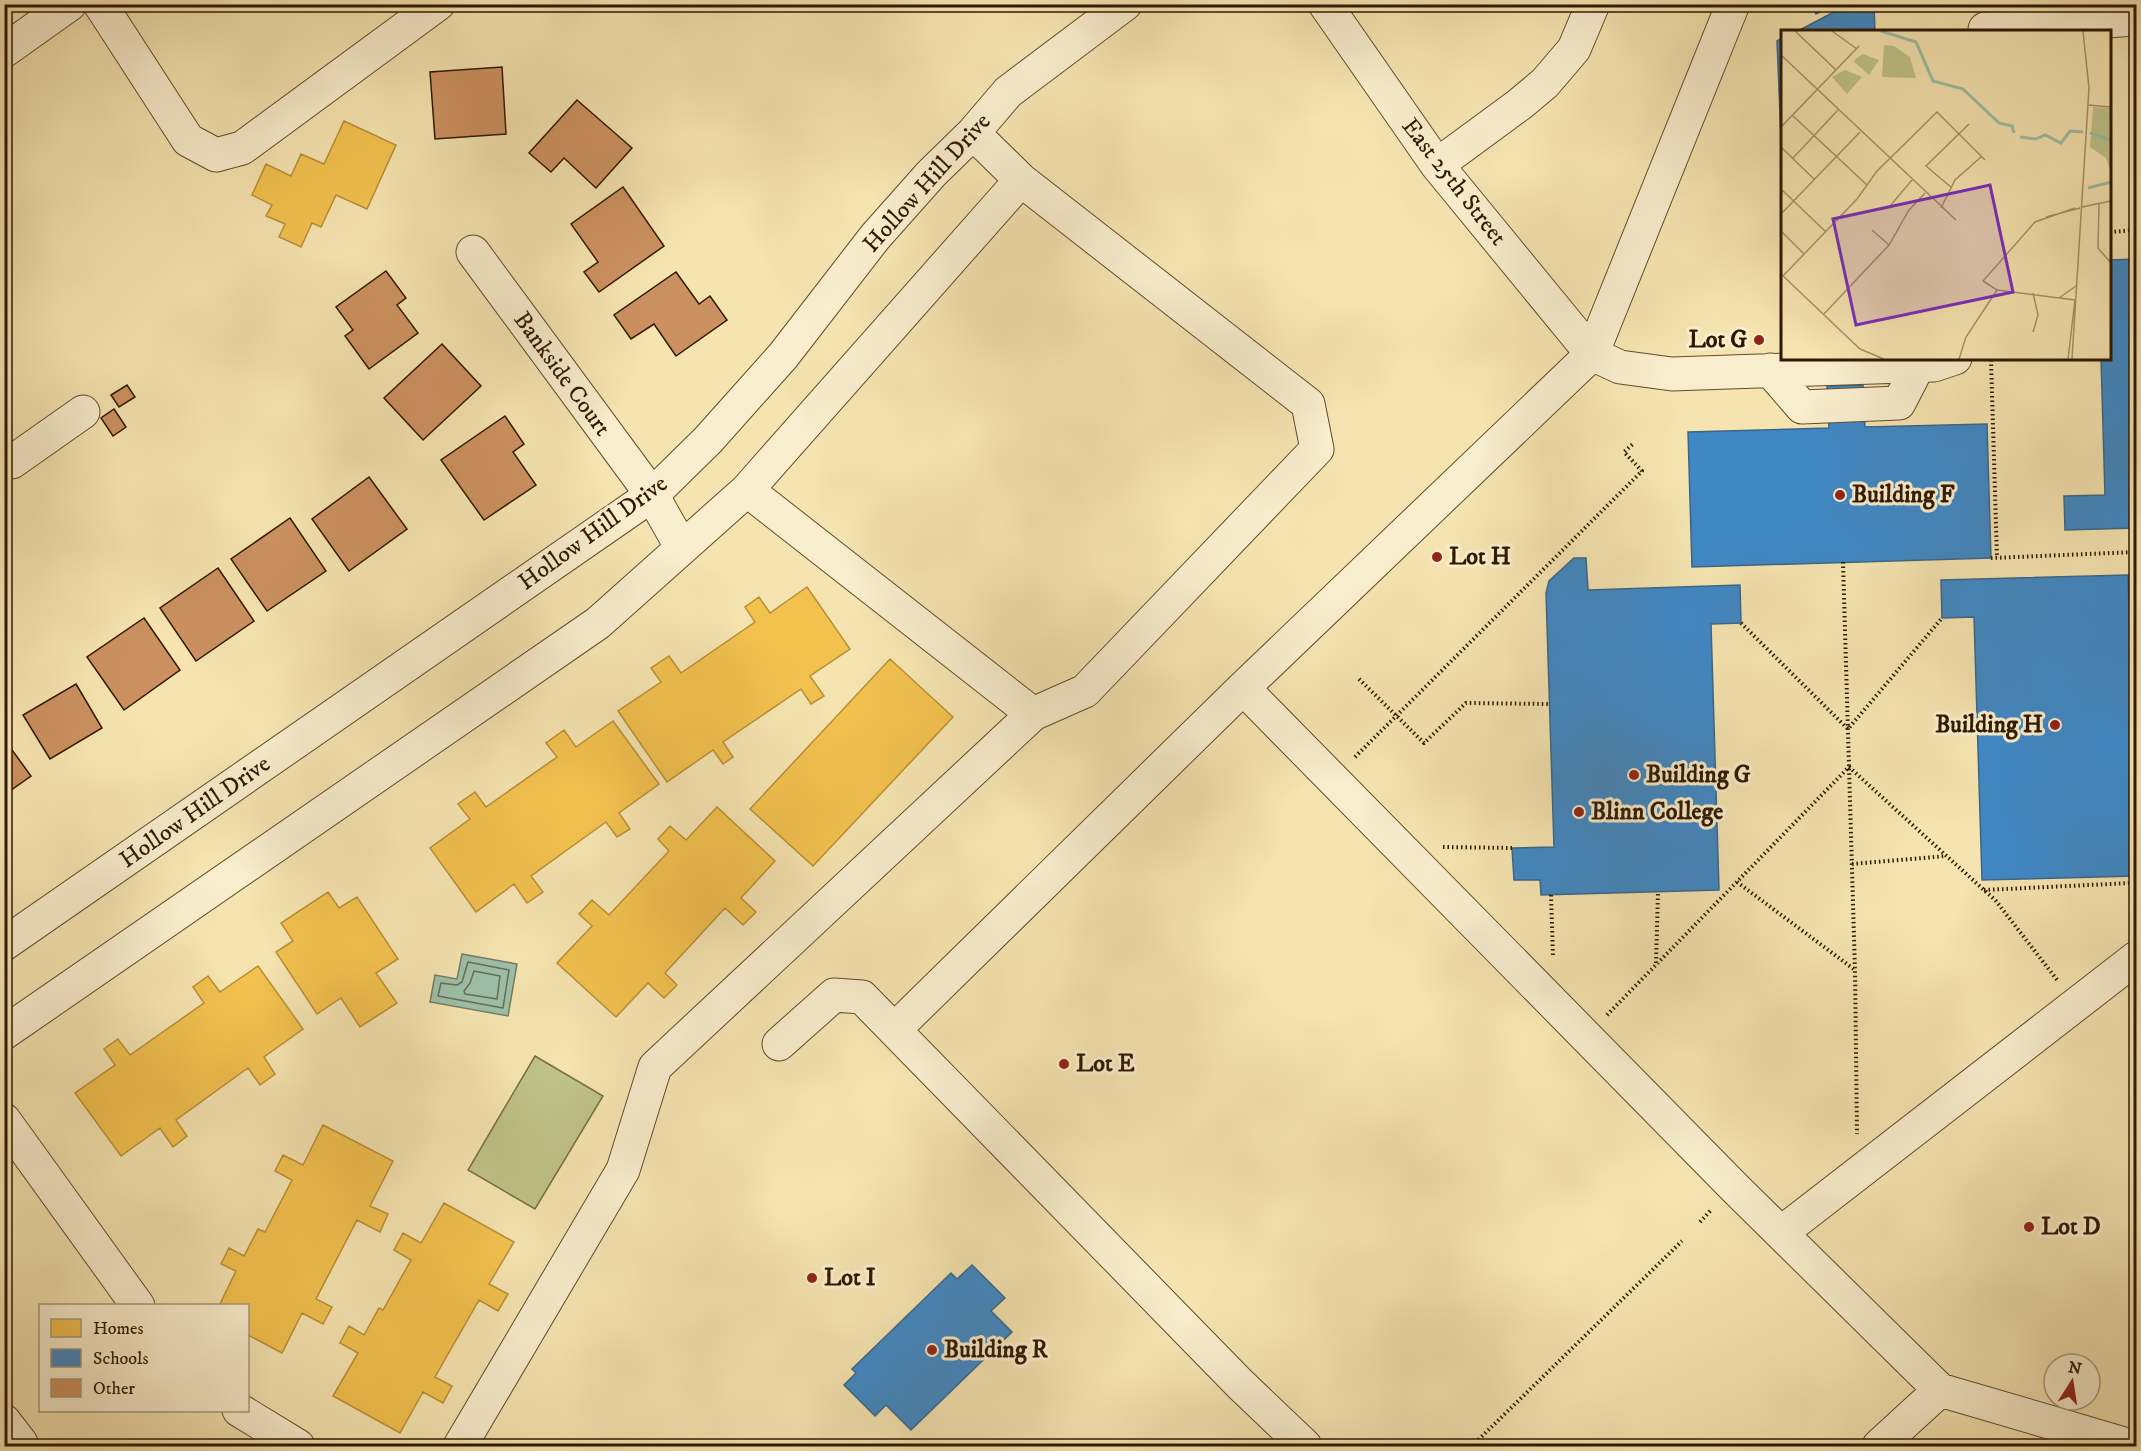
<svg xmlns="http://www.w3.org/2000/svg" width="2141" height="1451" viewBox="0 0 2141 1451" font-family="'IM FELL DW Pica',serif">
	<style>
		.green { fill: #bfc389; stroke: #786e44; stroke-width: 1.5 }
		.water { fill: #9dbfa7; stroke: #717c64; stroke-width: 1.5 }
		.homes { fill: #f2c14e; stroke: #b88e37; stroke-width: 1.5 }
		.schools { fill: #3f88c5; stroke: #3a668a; stroke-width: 1.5 }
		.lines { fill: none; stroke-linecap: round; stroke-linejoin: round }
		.shore { stroke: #666c54; stroke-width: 1.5 }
		.building { fill: #cc9160; stroke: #301800; stroke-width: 1.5 }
		.minor-casing { stroke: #614b2c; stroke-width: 35 }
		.path { stroke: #301800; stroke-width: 4; stroke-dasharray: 1.5 3; stroke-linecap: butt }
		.minor { stroke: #f8edcc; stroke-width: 33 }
		.poi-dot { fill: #8f2418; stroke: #f8edcc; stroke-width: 2 }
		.labels { text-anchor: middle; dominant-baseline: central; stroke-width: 6; stroke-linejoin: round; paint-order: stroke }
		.street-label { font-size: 24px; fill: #301800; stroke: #f8edcc }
		.poi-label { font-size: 24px; font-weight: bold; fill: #301800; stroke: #f8edcc; text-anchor: start }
		.inset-river { fill: none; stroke: #9dbfa7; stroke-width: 3 }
		.inset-road { fill: none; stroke: #a6926a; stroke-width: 1.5 }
		.view { fill: #7b2cbf; fill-opacity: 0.15; stroke: #7b2cbf; stroke-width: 3 }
		.inset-edge { fill: none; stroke: #301800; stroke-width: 3 }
	</style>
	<rect width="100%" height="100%" fill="#f5e4b0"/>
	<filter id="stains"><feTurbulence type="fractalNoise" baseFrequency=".00333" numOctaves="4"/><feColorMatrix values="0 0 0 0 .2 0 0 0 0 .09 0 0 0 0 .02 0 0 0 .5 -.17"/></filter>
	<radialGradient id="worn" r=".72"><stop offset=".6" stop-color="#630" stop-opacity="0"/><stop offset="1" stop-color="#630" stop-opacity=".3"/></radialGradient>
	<path class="green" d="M535 1056 603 1096 535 1209 468 1170Z"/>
	<path class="water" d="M462 954 517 964 508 1016 430 1002 435 975 457 979Z"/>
	<path class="homes" d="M344 121 396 145 367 209 336 195 321 227 312 223 301 247 279 237 285 224 266 216 272 205 252 195 266 164 291 176 301 154 324 164Z
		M807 587 850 649 810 676 824 696 811 704 801 689 723 742 733 757 723 764 713 750 667 782 618 711 661 682 651 668 669 656 681 673 755 622 745 607 759 597 770 613Z
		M890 659 953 717 813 866 750 809Z
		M613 721 659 784 619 813 630 829 617 837 606 822 531 876 543 892 527 903 514 884 476 912 430 848 470 819 458 804 475 792 486 807 557 757 546 743 564 730 576 747Z
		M717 807 775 861 741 898 756 912 743 925 725 908 665 973 677 985 664 998 648 983 616 1017 557 963 592 926 579 914 592 900 609 915 669 851 658 839 670 826 686 840Z
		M328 892 339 908 357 897 398 959 376 973 397 1003 360 1027 341 998 317 1014 276 952 293 941 281 923Z
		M258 966 303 1029 264 1057 275 1074 260 1085 248 1068 176 1120 187 1136 173 1147 160 1128 121 1156 75 1093 115 1065 104 1049 118 1039 130 1055 204 1003 193 987 208 976 220 992Z
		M323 1125 393 1161 370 1206 388 1214 380 1232 357 1220 316 1299 332 1307 323 1324 302 1313 282 1353 248 1335V1306H219L236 1271 221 1264 229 1248 244 1256 258 1229 265 1232 292 1180 275 1171 283 1155 303 1165Z
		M444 1203 514 1242 489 1284 508 1294 498 1311 479 1300 435 1377 452 1386 443 1403 423 1392 400 1433 333 1396 358 1353 340 1343 349 1326 364 1335 379 1308 383 1310 411 1260 394 1250 403 1233 421 1243Z"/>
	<path class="schools" d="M1811 4H1836L1816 14Z
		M1849 4H1874L1875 32H1796Z
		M1782 38V164L1777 41Z
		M2136 259V528L2065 530 2064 496 2105 495 2101 358H2110V260Z
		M1863 385 1865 427 1987 424 1991 558 1692 567 1688 432 1829 428 1827 386Z
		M1574 558H1586L1588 590 1740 585 1741 623 1711 624 1719 890 1541 895 1540 880H1514L1512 848 1554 847 1546 593 1549 581Z
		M2128 575 2136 876 1982 880 1974 617 1942 618 1941 580Z
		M972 1265 1005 1298 991 1311 1012 1332 911 1430 886 1405 875 1416 844 1385 856 1373 852 1369 951 1273 957 1279Z"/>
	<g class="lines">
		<path class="shore" d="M468 962 509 970 503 1008 438 996 441 983 457 985 462 982Z
			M474 971 500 976 497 999 465 994 464 991 470 983Z"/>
	</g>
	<path class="building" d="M502 67 506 134 435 139 430 72Z
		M577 100 632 148 596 188 564 158 551 172 529 153Z
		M623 187 664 246 599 292 584 272 598 262 571 224Z
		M386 271 406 298 397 305 418 333 369 369 345 336 353 330 336 307Z
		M676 272 699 304 710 296 727 320 676 356 654 324 631 339 614 315Z
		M442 344 481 386 423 440 384 398Z
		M127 385 135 397 119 407 111 395Z
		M114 409 126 427 113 436 101 418Z
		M505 416 524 444 513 452 536 485 484 520 441 460Z
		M369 477 407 529 349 571 312 519Z
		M290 518 326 571 267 611 231 559Z
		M218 568 254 621 196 661 160 608Z
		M144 618 180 670 124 710 87 657Z
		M76 684 102 728 50 759 23 715Z
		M4 739 31 776 4 795Z"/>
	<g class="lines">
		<g class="minor-casing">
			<path id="minor" d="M100 4 188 140 216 155 242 148 438 4
				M1325 4 1437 165 1592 354 1620 367 1672 374 1934 365 1955 358
				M1985 29 2136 19
				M4 51 70 4
				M1437 165 1520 104 1545 83 1574 49 1593 4
				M473 252 652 495 682 548
				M1770 370 1802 407 1899 403 1918 366
				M12 462 83 412
				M747 490 1033 714
				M1243 688 1735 1188 1940 1390 2131 1446
				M4 944 652 495 708 440 783 356 875 237 931 174 973 133 1008 92 1125 4
				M894 1030 1243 688 1592 354 1733 4
				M4 1033 598 623 747 490 1021 180
				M779 1044 834 995 862 997 1240 1384 1305 1446
				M4 1120 138 1306
				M1781 1233 2136 958
				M239 1410 298 1446
				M4 1421 21 1443V1446
				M460 1446 623 1170 655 1067 1033 714 1085 691 1317 449 1308 404 1021 180 973 133
				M1879 1446 1940 1390"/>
		</g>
		<path class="path" d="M2110 232 2136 230
			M1991 360 1997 558
			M1991 558 2136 552
			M1843 562 1855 971 1857 1134
			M1741 623 1848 729 1942 618
			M1359 679 1424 743 1466 703 1549 704
			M1355 757 1642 471 1624 452 1633 444
			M1443 847 1512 848
			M1852 864 1946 856
			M1737 882 1855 970
			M1984 890 2131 883V894L2136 900
			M1551 895 1553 957
			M1656 963 1658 892
			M1607 1015 1849 767 1996 901 2058 981
			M1700 1222 1712 1209
			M1472 1446 1682 1241"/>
		<use href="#minor" class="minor"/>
	</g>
	<g class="poi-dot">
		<circle cx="1759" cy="340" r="6"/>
		<circle cx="1840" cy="495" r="6"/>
		<circle cx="1437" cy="557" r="6"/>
		<circle cx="2055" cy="725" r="6"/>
		<circle cx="1634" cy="775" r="6"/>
		<circle cx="1579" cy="812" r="6"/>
		<circle cx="1064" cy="1064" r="6"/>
		<circle cx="2029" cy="1227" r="6"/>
		<circle cx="812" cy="1278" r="6"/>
		<circle cx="932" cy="1350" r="6"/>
	</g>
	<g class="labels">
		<g class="street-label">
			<text transform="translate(1454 182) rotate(52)">East 25th Street</text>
			<text transform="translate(927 183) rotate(-48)">Hollow Hill Drive</text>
			<text transform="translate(562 374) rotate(54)">Bankside Court</text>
			<text transform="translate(593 533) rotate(-36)">Hollow Hill Drive</text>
			<text transform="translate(195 812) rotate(-35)">Hollow Hill Drive</text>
		</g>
		<g class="poi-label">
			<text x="1747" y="340" text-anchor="end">Lot G</text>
			<text x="1852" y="495">Building F</text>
			<text x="1449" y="557">Lot H</text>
			<text x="2043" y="725" text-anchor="end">Building H</text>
			<text x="1646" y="775">Building G</text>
			<text x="1591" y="812">Blinn College</text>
			<text x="1076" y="1064">Lot E</text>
			<text x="2041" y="1227">Lot D</text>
			<text x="824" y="1278">Lot I</text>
			<text x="944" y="1350">Building R</text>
		</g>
	</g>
	<g transform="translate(1781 30)">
		<rect width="330" height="330" fill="#f5e4b0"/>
		<path d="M103 15 113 16 129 27 135 48 101 47ZM82 24 98 30 88 45 72 31ZM64 40 81 47 66 64 51 47ZM312 77 330 78V143L325 128 309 117Z" fill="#bfc389"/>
		<path class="inset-river" d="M100 1 135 12 152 51 182 59 218 93 231 96 233 103M309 103 330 110M239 107 255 109 264 105 280 113 289 101 302 102M307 158 330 152"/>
		<path class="inset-road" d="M14 1 55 40M51 1 76 19M0 25 175 190M307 75 330 77M11 85 86 155M0 97 78 16M0 117 33 149M12 128 57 80M171 158 145 136 188 94M0 159 45 202M318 173 317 218 330 233M109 176 131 150M301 177 330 171M160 178 174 150 200 127M0 184 79 102M265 187 299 178M91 200 108 215M0 201 23 224M0 244 79 319 103 329M2 246 76 169 96 141 156 82 204 130M278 268 295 256M294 270 216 260 202 251 254 192 294 178M43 284 108 215 128 180 144 163M252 302 257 285 252 263M178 329 185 307 216 260M287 329 294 270M291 329 308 58 302 1"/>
		<path class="view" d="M209 155 232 262 75 295 52 189Z"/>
		<rect width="330" height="330" class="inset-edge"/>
	</g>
	<rect width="2141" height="1451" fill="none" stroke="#f5e4b0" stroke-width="24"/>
	<rect x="6" y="6" width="2129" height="1439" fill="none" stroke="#301800" stroke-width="3"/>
	<rect x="12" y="12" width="2117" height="1427" fill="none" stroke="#301800" stroke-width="1.5"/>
	<rect x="39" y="1304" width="210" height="108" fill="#f8edcc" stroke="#a8987a" stroke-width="1.5"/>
	<rect x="51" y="1319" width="30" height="18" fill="#f2c14e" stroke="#a8987a" stroke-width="1.5"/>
	<text x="93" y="1334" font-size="18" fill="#301800">Homes</text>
	<rect x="51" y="1349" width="30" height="18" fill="#3f88c5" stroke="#a8987a" stroke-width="1.5"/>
	<text x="93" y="1364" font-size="18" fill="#301800">Schools</text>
	<rect x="51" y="1379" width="30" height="18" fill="#cc9160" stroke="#a8987a" stroke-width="1.5"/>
	<text x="93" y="1394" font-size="18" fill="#301800">Other</text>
	<g transform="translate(2072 1382) rotate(12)"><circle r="28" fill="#f8edcc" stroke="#a8987a" stroke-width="1.5"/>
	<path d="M0-4.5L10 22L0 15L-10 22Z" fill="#8f2418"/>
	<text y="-9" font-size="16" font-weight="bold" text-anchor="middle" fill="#301800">N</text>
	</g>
	<rect width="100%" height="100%" filter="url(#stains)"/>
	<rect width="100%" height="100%" fill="url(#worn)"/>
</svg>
